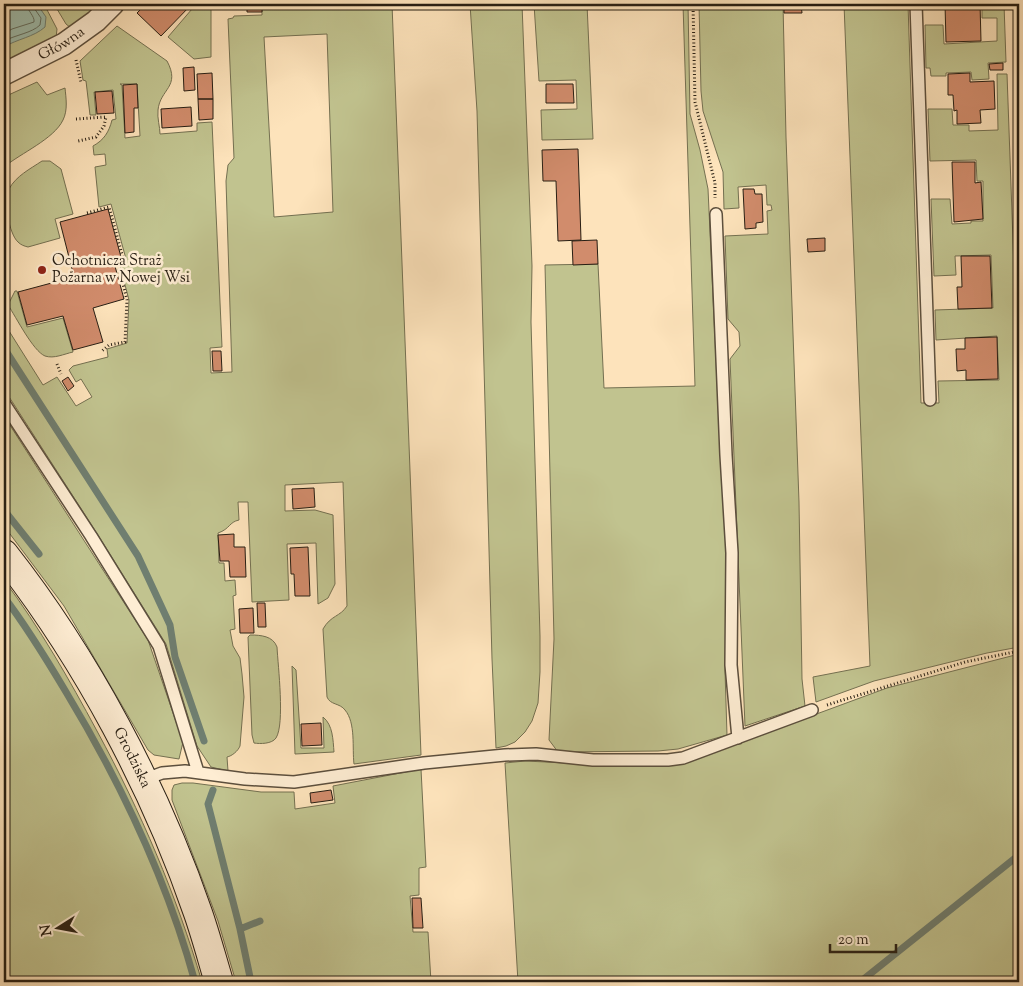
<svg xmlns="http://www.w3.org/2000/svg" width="1023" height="986" viewBox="0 0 1023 986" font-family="'Sorts Mill Goudy',serif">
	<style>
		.green { fill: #c1c38f; stroke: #747051; fill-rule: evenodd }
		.water { fill: #9fbeae; stroke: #6f7e70 }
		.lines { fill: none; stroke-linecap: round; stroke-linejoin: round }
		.shore { stroke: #636e60; stroke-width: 1 }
		.stream { stroke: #6f7e70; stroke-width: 7 }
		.building { fill: #d18c6c; stroke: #271e13 }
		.lane-casing { stroke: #5c4f3d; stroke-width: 14 }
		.street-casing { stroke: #5c4f3d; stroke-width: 24 }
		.secondary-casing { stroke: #271e13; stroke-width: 30 }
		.path { stroke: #271e13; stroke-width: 3; stroke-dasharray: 1 2.5; stroke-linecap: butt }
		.lane { stroke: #feedd3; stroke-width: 11 }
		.street { stroke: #feedd3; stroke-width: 21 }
		.secondary { stroke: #feedd3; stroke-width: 28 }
		.poi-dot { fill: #8f2418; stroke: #feedd3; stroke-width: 2 }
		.labels { text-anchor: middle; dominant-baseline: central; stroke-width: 5; stroke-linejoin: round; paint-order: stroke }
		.street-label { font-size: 15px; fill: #271e13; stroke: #feedd3 }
		.poi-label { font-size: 15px; fill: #271e13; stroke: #feedd3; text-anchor: start }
	</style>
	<rect width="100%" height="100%" fill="#fde3bb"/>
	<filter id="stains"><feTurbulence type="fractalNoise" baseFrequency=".004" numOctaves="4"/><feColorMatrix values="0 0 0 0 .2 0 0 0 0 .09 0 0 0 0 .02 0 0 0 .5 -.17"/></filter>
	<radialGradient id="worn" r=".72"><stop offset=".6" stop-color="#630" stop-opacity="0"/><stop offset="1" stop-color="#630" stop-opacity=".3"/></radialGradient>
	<path class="green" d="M4 4H44L57 29 56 38 4 64Z
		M54 4H98L71 28 66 24Z
		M192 4H211V57L194 59 168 37 192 9Z
		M262 4H392L421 755 354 764C352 748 356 723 345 710 340 703 330 705 327 697L323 629C331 615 340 617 347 606L343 482 285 485V511L315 510 333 515 335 584 328 598 318 604 316 543 287 544 289 600 252 602 248 502H238L239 520C229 522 230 529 218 533L219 563H224L225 581 235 580 236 595 233 596 235 629 230 630 233 646 240 658 242 674 244 697 240 746C238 751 232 756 227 757L228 771 211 767 197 746 166 644 98 535 4 389V323L43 385 57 377 76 406 92 397 81 379 76 382 69 370 73 366 108 357 107 349 127 343 129 300 119 262 126 259 111 204 99 207 95 167 106 165 105 154 94 155 93 146C104 140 109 132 112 120L116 119 113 90 94 92 96 115H90L86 81 83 80 80 61 117 26 167 61C181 87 160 89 158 110 157 118 160 127 160 134L197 131V123L212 122 222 347 210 348 211 373 232 372 226 181 228 165 234 158 228 19 233 18 234 16 262 15ZM327 34 333 212 274 217 264 37ZM120 84H137L140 136 125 138 122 85Z
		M470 4H522L532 266 531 322 540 636V672L538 703 532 721 525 732 515 742 506 746 496 748 492 659 477 111Z
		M534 4H587L593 139 542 140 541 110 577 109 576 80 539 81Z
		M683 4H688L690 114 700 150 708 189 719 425 725 510 727 590 725 671 727 735 678 749 658 751 558 752 549 740 554 639 545 265 598 264 604 388 695 386Z
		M699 4H783L786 137 799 502 802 679 805 706 745 726 730 359 740 346 739 332 728 319 725 236 768 234 767 211 772 210 771 205H767L766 185 738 187 739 208 724 209 723 172 703 111 701 91Z
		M844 4H908L921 403H939L938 381 999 380 997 336 936 340 935 310 993 308 991 255 955 256 956 275 934 276 931 199H950L952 224 971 223V221H983V181H977L976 160 930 161 928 109H952L953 125H969V131L998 130 997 74H1007L1019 409V647L987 653 874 681 816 702 813 677 870 666Z
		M982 4H1004L1006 62 988 63 989 79 972 80 971 72 946 73V76H931L930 68H926L925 25H943L944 44 997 41V18H982Z
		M37 82 47 95 65 88C66 98 68 110 63 120 54 139 21 153 4 167V97Z
		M42 161H50L61 169 73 214 55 219 60 238 28 247C24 246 21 245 18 242 9 234 3 200 9 189 16 176 30 169 42 161Z
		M15 291H17L27 327 63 318 73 352C64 354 54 359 45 356 33 351 16 317 8 305Z
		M4 416 148 640 183 742 179 759 154 755 148 750 64 606 4 526Z
		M4 580C40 628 69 679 97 731 141 812 176 894 202 982H4Z
		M250 635C261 635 273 636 277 647 278 666 285 724 276 738 272 744 260 744 254 743L252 735 248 637Z
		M1019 654V982H518L505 763 525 761 631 766 681 764 887 688Z
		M292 666 296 670 301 748H324L323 717C333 725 333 740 334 752L295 754Z
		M421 769 426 867 419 868V895L410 896 413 932H428L431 982H236L218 921 172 800V790L174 785 182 783H193L261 792H294L295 809 335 803 333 786Z"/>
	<path class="water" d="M4 4H37L46 17 45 27C34 37 17 39 4 47Z"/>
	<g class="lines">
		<path class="shore" d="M4 34 12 29 34 22C35 16 27 11 27 4
			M4 41C15 35 32 33 40 25L41 18 34 8V4"/>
		<path class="stream" d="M4 348 138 556 170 625 175 657 204 741
			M4 510 39 554
			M4 597C27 627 47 660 66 692 121 783 167 880 195 982
			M213 790 208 804 240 929 251 982
			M240 929 260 921
			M860 982 1019 855"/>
	</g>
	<path class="building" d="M146 4H190L191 5 161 36 137 13Z
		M247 4H262V12H247Z
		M784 4H801L802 13H784Z
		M945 4H980L981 41 946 42Z
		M1003 63V70H990L989 64Z
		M194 67 195 90 184 91 183 68Z
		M212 73 213 99H198L197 74Z
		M970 73V82L994 81 995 109 980 110 981 123 957 124V110L954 111 953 95H948V74Z
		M137 84 138 108H134V132L125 133 123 85Z
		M546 84H573L574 103H546Z
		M112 91 114 113 97 114 95 92Z
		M198 99H213V119L199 120Z
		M191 107 192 126 162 128 161 109Z
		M578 149 581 240 558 241 556 181H543L542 150Z
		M952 162H975V183L981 182 983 219 954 222Z
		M743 189H754L755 194H762L763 222 756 223V228L745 229Z
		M108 209 121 257 113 259 124 299 93 308 103 342 73 350 63 316 27 325 18 292 74 277 60 222Z
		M825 238V251L808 252 807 239Z
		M597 240 598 264 573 265 572 241Z
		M961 256H990L992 308 958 309 957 287H962Z
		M997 337 998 379 966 380V370L957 371 956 349H965V338Z
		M212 351H221L222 371H213Z
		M68 377 74 386 68 391 62 381Z
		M314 488 315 507 293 509 292 489Z
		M234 534V547H245L246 577H230L229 561H220L218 535Z
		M308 547 310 596H295L294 574H291L290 548Z
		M257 603H265L266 627H258Z
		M253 608 254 633H240L239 609Z
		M321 723 322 745 302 746 301 724Z
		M331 790 333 800 311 803 310 793Z
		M412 898H421L423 928H413Z"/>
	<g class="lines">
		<g class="lane-casing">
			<path id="lane" d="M916 4 930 400
				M716 214 726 455 732 553 731 665 738 738
				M4 403 91 536 159 646 198 772
				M143 780 162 773 185 771 245 779 294 782 424 763 505 755 536 754 593 760H668L683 758 812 710"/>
		</g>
		<g class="street-casing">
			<g id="street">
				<path id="s1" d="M4 74 64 44 96 21 113 4"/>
			</g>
		</g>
		<g class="secondary-casing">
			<g id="secondary">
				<path id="s2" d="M4 554C86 658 155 788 198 913 206 936 212 959 219 982"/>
			</g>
		</g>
		<path class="path" d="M693 4 695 102 715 183V198
			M76 60 81 82
			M76 119 106 117 104 126 96 137 78 141
			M87 213 109 207 123 258 117 260 127 300 125 342 109 345 102 351
			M57 364 61 374
			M827 705 965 662 1019 651"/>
		<use href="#lane" class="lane"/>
		<use href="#street" class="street"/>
		<use href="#secondary" class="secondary"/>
	</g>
	<circle class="poi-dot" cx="42" cy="270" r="5"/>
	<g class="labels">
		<g class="street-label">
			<text stroke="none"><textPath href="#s1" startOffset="65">Główna</textPath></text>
			<text stroke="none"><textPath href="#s2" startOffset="241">Grodziska</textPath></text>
		</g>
		<g class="poi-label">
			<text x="52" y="261">Ochotnicza Straż<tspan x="52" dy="17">Pożarna w Nowej Wsi</tspan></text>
		</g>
	</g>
	<rect width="1023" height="986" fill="none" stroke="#fde3bb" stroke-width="20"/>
	<rect x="5" y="5" width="1013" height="976" fill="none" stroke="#271e13" stroke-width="2.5"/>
	<rect x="10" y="10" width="1003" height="966" fill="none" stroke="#271e13"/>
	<g transform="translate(58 928) rotate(259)" stroke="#feedd3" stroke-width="4" paint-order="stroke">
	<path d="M0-4L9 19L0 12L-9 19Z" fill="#271e13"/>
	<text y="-8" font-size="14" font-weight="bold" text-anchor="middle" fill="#271e13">N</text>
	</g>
	<path d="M830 944v8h66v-8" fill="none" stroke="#271e13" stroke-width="2.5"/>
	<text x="838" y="944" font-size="15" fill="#271e13" stroke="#feedd3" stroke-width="4" paint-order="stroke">20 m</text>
	<rect width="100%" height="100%" filter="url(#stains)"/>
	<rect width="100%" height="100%" fill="url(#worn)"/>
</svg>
